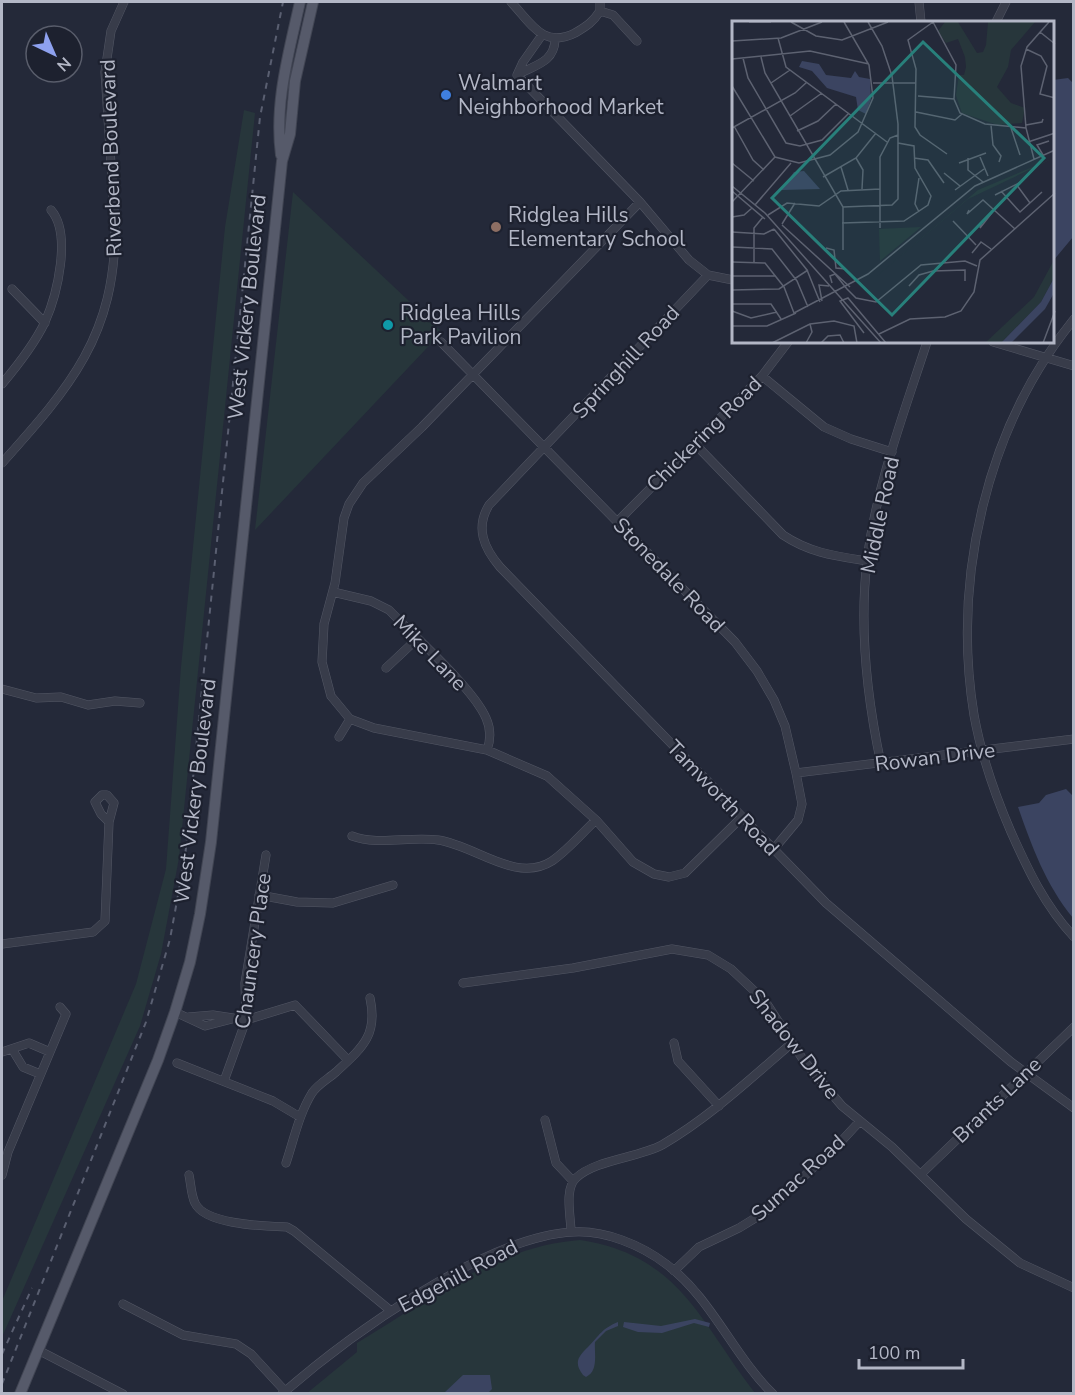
<svg xmlns="http://www.w3.org/2000/svg" width="1075" height="1395" viewBox="0 0 1075 1395" font-family="'Nunito Sans',sans-serif">
	<style>
		.green { fill: #27363b }
		.water { fill: #3b4461 }
		.lines { fill: none; stroke-linecap: round; stroke-linejoin: round }
		.minor-casing { stroke: #535765; stroke-width: 9 }
		.major-casing { stroke: #414553; stroke-width: 12 }
		.minor { stroke: #383c4a; stroke-width: 8 }
		.major { stroke: #565a6a; stroke-width: 10 }
		.rail { stroke: #5a5f71; stroke-width: 2; stroke-dasharray: 6 6; stroke-linecap: butt }
		.shop-dot { fill: #3f7fe0; stroke: #1d212f; stroke-width: 2 }
		.education-dot { fill: #8d6e63; stroke: #1d212f; stroke-width: 2 }
		.culture-dot { fill: #0f9aa8; stroke: #1d212f; stroke-width: 2 }
		.labels { text-anchor: middle; dominant-baseline: central; stroke-width: 4.5; stroke-linejoin: round; paint-order: stroke }
		.poi-label { font-size: 21px; fill: #b3b7c6; stroke: #1d212f; text-anchor: start }
		.street-label { font-size: 21px; fill: #b3b7c6; stroke: #1d212f }
		.inset-road { fill: none; stroke: #5d6271; stroke-width: 1.5 }
		.view { fill: #28807b; fill-opacity: 0.15; stroke: #28807b; stroke-width: 3 }
		.inset-edge { fill: none; stroke: #b3b7c6; stroke-width: 3 }
	</style>
	<rect width="100%" height="100%" fill="#242939"/>
	<path class="green" d="M244 110 255 113 179 858 161 954 140 1026 2 1337V1301L136 984 166 869 181 667 225 227Z
		M293 192 442 332 255 530Z
		M580 1240C680 1255 700 1322 755 1393L306 1394 357 1352V1343C427 1301 496 1246 580 1240Z"/>
	<path class="water" d="M1068 78 1074 84 1073 237 1053 261V80Z
		M1066 789 1073 796V918C1046 885 1032 847 1018 807L1039 803 1046 795Z
		M695 1319 710 1323 709 1327 694 1323 662 1333 638 1332 623 1327 624 1322 661 1326Z
		M618 1322V1326L606 1331 595 1342C594 1353 599 1371 586 1377L583 1375C573 1362 579 1356 588 1347 600 1335 601 1329 618 1322Z
		M463 1375H490L492 1389 488 1393H444Z"/>
	<g class="lines">
		<g class="minor-casing">
			<path id="minor" d="M511 2C531 23 543 49 575 33 587 26 593 22 600 11
				M600 2V11
				M919 2 921 22
				M600 11 613 15 637 41
				M996 22 1006 2
				M542 35 523 62 517 75C534 65 554 63 555 40
				M517 75 640 202 689 260 708 275 733 280
				M640 202 422 427 363 483 349 504 344 518 335 583 324 624 322 662 331 696 350 719 374 728 487 750 547 776 596 820 633 862 654 874 669 877 685 873 742 817
				M708 275 489 505C475 528 484 548 500 567L826 903 1011 1062 1074 1108
				M12 289 45 323
				M1074 319C986 427 952 579 974 715 981 754 995 795 1011 832 1028 870 1045 906 1074 937
				M441 342 735 642 757 671 774 700 785 726 796 773 802 804 798 820 773 850
				M993 342 1074 366
				M762 376 824 427 851 439 892 452
				M2 384C18 365 34 345 45 322 57 295 72 234 51 210
				M696 445 783 535C810 553 835 556 867 561
				M2 463C70 387 116 335 115 226L105 72 111 31 124 2
				M617 522 762 376 788 342
				M333 592 371 601 389 610C414 636 473 688 486 718 491 729 491 739 487 750
				M386 668 417 639
				M2 689 36 698 61 697 88 705 115 701 140 703
				M339 737 350 719
				M881 764C867 698 859 629 867 561 876 486 904 413 927 342
				M796 773 1074 739
				M352 836C379 846 409 836 438 840 475 845 516 884 552 861 568 850 582 833 596 820
				M259 895 297 902 333 903 393 885
				M2 944 93 932 105 921 109 822 114 803 107 795H102L95 802 101 814 109 822
				M463 983 573 968 672 949 708 955 731 969 765 1001 804 1061 842 1106 892 1147 966 1219 1020 1263 1074 1288
				M175 1012 205 1026 232 1019
				M189 1017 213 1015 246 1020 295 1005 347 1059
				M674 1043 678 1061 719 1106
				M12 1049 23 1067 40 1074
				M2 1052 29 1043 50 1052
				M177 1063 273 1101 300 1117
				M224 1081 246 1020 245 983 266 855
				M545 1120 556 1163 573 1181
				M286 1163C294 1139 299 1114 312 1093 318 1084 328 1079 336 1072 363 1047 378 1035 370 998
				M921 1174 1074 1027
				M2 1175 8 1152 66 1014 60 1007
				M189 1175C191 1184 191 1195 195 1203 205 1225 265 1226 287 1227L294 1231 391 1311
				M571 1232C571 1217 564 1189 576 1178 595 1160 637 1158 662 1145 710 1117 750 1079 792 1043
				M674 1271 699 1247 739 1228 765 1212 836 1147 860 1121
				M123 1304 183 1335 236 1344 251 1354 285 1391
				M38 1350 123 1394
				M282 1394C347 1337 486 1236 573 1232 605 1230 641 1245 666 1264 711 1297 733 1355 773 1394"/>
		</g>
		<g class="major-casing">
			<path id="major" d="M281 155C274 104 289 52 300 2
				M20 1394 158 1060 175 1012 190 962 200 914 211 842 282 161 290 134 295 81 313 2"/>
		</g>
		<use href="#minor" class="minor"/>
		<use href="#major" class="major"/>
		<path class="rail" d="M2 1354 32 1288
			M2 1384 146 1022 170 939 185 857 260 117 283 2"/>
	</g>
	<circle class="shop-dot" cx="446" cy="95" r="6"/>
	<circle class="education-dot" cx="496" cy="227" r="6"/>
	<circle class="culture-dot" cx="388" cy="325" r="6"/>
	<g class="labels">
		<g class="poi-label">
			<text x="458" y="83">Walmart<tspan x="458" dy="24">Neighborhood Market</tspan></text>
			<text x="508" y="215">Ridglea Hills<tspan x="508" dy="24">Elementary School</tspan></text>
			<text x="400" y="313">Ridglea Hills<tspan x="400" dy="24">Park Pavilion</tspan></text>
		</g>
		<g class="street-label">
			<text transform="translate(111 158) rotate(-92)">Riverbend Boulevard</text>
			<text transform="translate(247 307) rotate(-84)">West Vickery Boulevard</text>
			<text transform="translate(626 362) rotate(-47)">Springhill Road</text>
			<text transform="translate(704 434) rotate(-45)">Chickering Road</text>
			<text transform="translate(880 515) rotate(-78)">Middle Road</text>
			<text transform="translate(669 575) rotate(46)">Stonedale Road</text>
			<text transform="translate(430 653) rotate(46)">Mike Lane</text>
			<text transform="translate(935 757) rotate(-7)">Rowan Drive</text>
			<text transform="translate(195 791) rotate(-83)">West Vickery Boulevard</text>
			<text transform="translate(723 798) rotate(46)">Tamworth Road</text>
			<text transform="translate(253 951) rotate(-82)">Chauncery Place</text>
			<text transform="translate(794 1044) rotate(52)">Shadow Drive</text>
			<text transform="translate(997 1100) rotate(-44)">Brants Lane</text>
			<text transform="translate(798 1178) rotate(-42)">Sumac Road</text>
			<text transform="translate(458 1276) rotate(-28)">Edgehill Road</text>
		</g>
	</g>
	<g transform="translate(732 21)">
		<rect width="322" height="322" fill="#242939"/>
		<path d="M213 1H226L245 32 251 31 254 24 256 1H303L279 29 276 46 265 66 279 82 293 87 290 102 266 104 230 92 224 74 227 54H232L234 46 233 36 226 18 214 22 206 10ZM322 137 236 178 145 255 246 169ZM189 206 148 240 147 208ZM322 239V257L309 281 269 322H253L302 276Z" fill="#27363b"/>
		<path d="M70 40 87 43 94 54 119 57 123 50 127 56 138 58 139 78 134 93 126 89 124 76 95 67 80 50 67 46ZM72 150 88 168 49 169 62 151ZM322 257V272L313 288 279 322H269L309 281Z" fill="#3b4461"/>
		<path class="inset-road" d="M17 1H39M59 1 84 15 110 19 156 1M201 1 224 44 222 78 228 92 253 103 294 107M201 1 176 19 184 48 183 106 188 114 215 133M308 11 323 23M46 17 54 46 155 121M0 20 49 17 90 1M294 28 309 35 315 45 308 73 323 77M29 36 33 52 111 186V229M11 37 16 57 54 122 68 125 90 119 117 92M0 38 78 30 137 43M39 62 58 49M141 62H184M0 65 43 136 67 142 98 134 126 111 141 77 137 44 112 1M186 75 222 78M184 91 223 99 230 93M58 95 90 72M259 104 261 124 269 135 267 141M294 104 310 101 311 98M2 105 21 139 32 149M0 107 63 72 75 61M279 107 288 134M65 110 86 100 104 83M296 121 323 112M311 134 305 124 317 120M248 136 256 155M124 137 131 149 130 168M182 137 196 139 212 162M236 137V149L251 161M302 138 294 107 289 45 295 26 317 1M0 142 22 160M227 142 254 132M109 146 116 169M212 152 228 165M91 156 124 137 144 112M187 157 183 183 187 191M284 163 298 182M0 165 33 192M223 169 252 148M0 170 33 198M269 170 288 191 310 171M263 174 289 161M0 181 43 136M23 184 59 142M111 186 160 184 166 178V103L160 55 150 25 136 1M237 189 235 193 251 179 283 208M33 192 149 322M36 194 55 182 87 185 109 170 148 168M0 196 12 194 20 187M221 200 244 224M110 202 172 200 196 184 199 175 183 147 182 125 166 122M50 203 63 182M249 203 248 207 263 188M50 204 118 266M148 207V136L158 117 166 114M42 208 75 249 88 281M0 211 32 213 42 208M0 226 40 228 65 260 76 286M94 227 102 229 104 247 114 248M240 232 249 221 259 228M0 241 33 242 52 266 62 292M22 241V207L31 196M0 255H44M100 262 98 255 103 253 115 268M177 265 187 254 201 250 233 249V260M115 268 124 277 144 281 189 244 233 240 245 245M0 269 47 268 76 249M90 280 87 264 97 265M0 283H39L49 298M0 290 19 297 45 291M62 292 136 253 243 165 323 129M0 305H35L64 292M132 312 108 280 116 277 154 322M147 313 178 298 213 296 229 290 242 271 248 239 323 172M40 322 78 303 102 300 122 305 125 322M74 322 80 311 78 303M89 322 96 315 108 314 112 322M311 322 323 290"/>
		<path class="view" d="M191 21 312 137 160 294 40 177Z"/>
		<rect width="322" height="322" class="inset-edge"/>
	</g>
	<rect width="1075" height="1395" fill="none" stroke="#b3b7c6" stroke-width="6"/>
	<g transform="translate(54 54) rotate(136)"><circle r="28" fill="#1d212f" stroke="#595d6b" stroke-width="1.5"/>
	<path d="M0-4.5L10 22L0 15L-10 22Z" fill="#8ea1ef"/>
	<text y="-9" font-size="16" font-weight="bold" text-anchor="middle" fill="#b3b7c6">N</text>
	</g>
	<path d="M859 1359v9h104v-9" fill="none" stroke="#b3b7c6" stroke-width="3"/>
	<text x="868" y="1359" font-size="18" fill="#b3b7c6" stroke="#1d212f" stroke-width="4.5" paint-order="stroke">100 m</text>
</svg>
